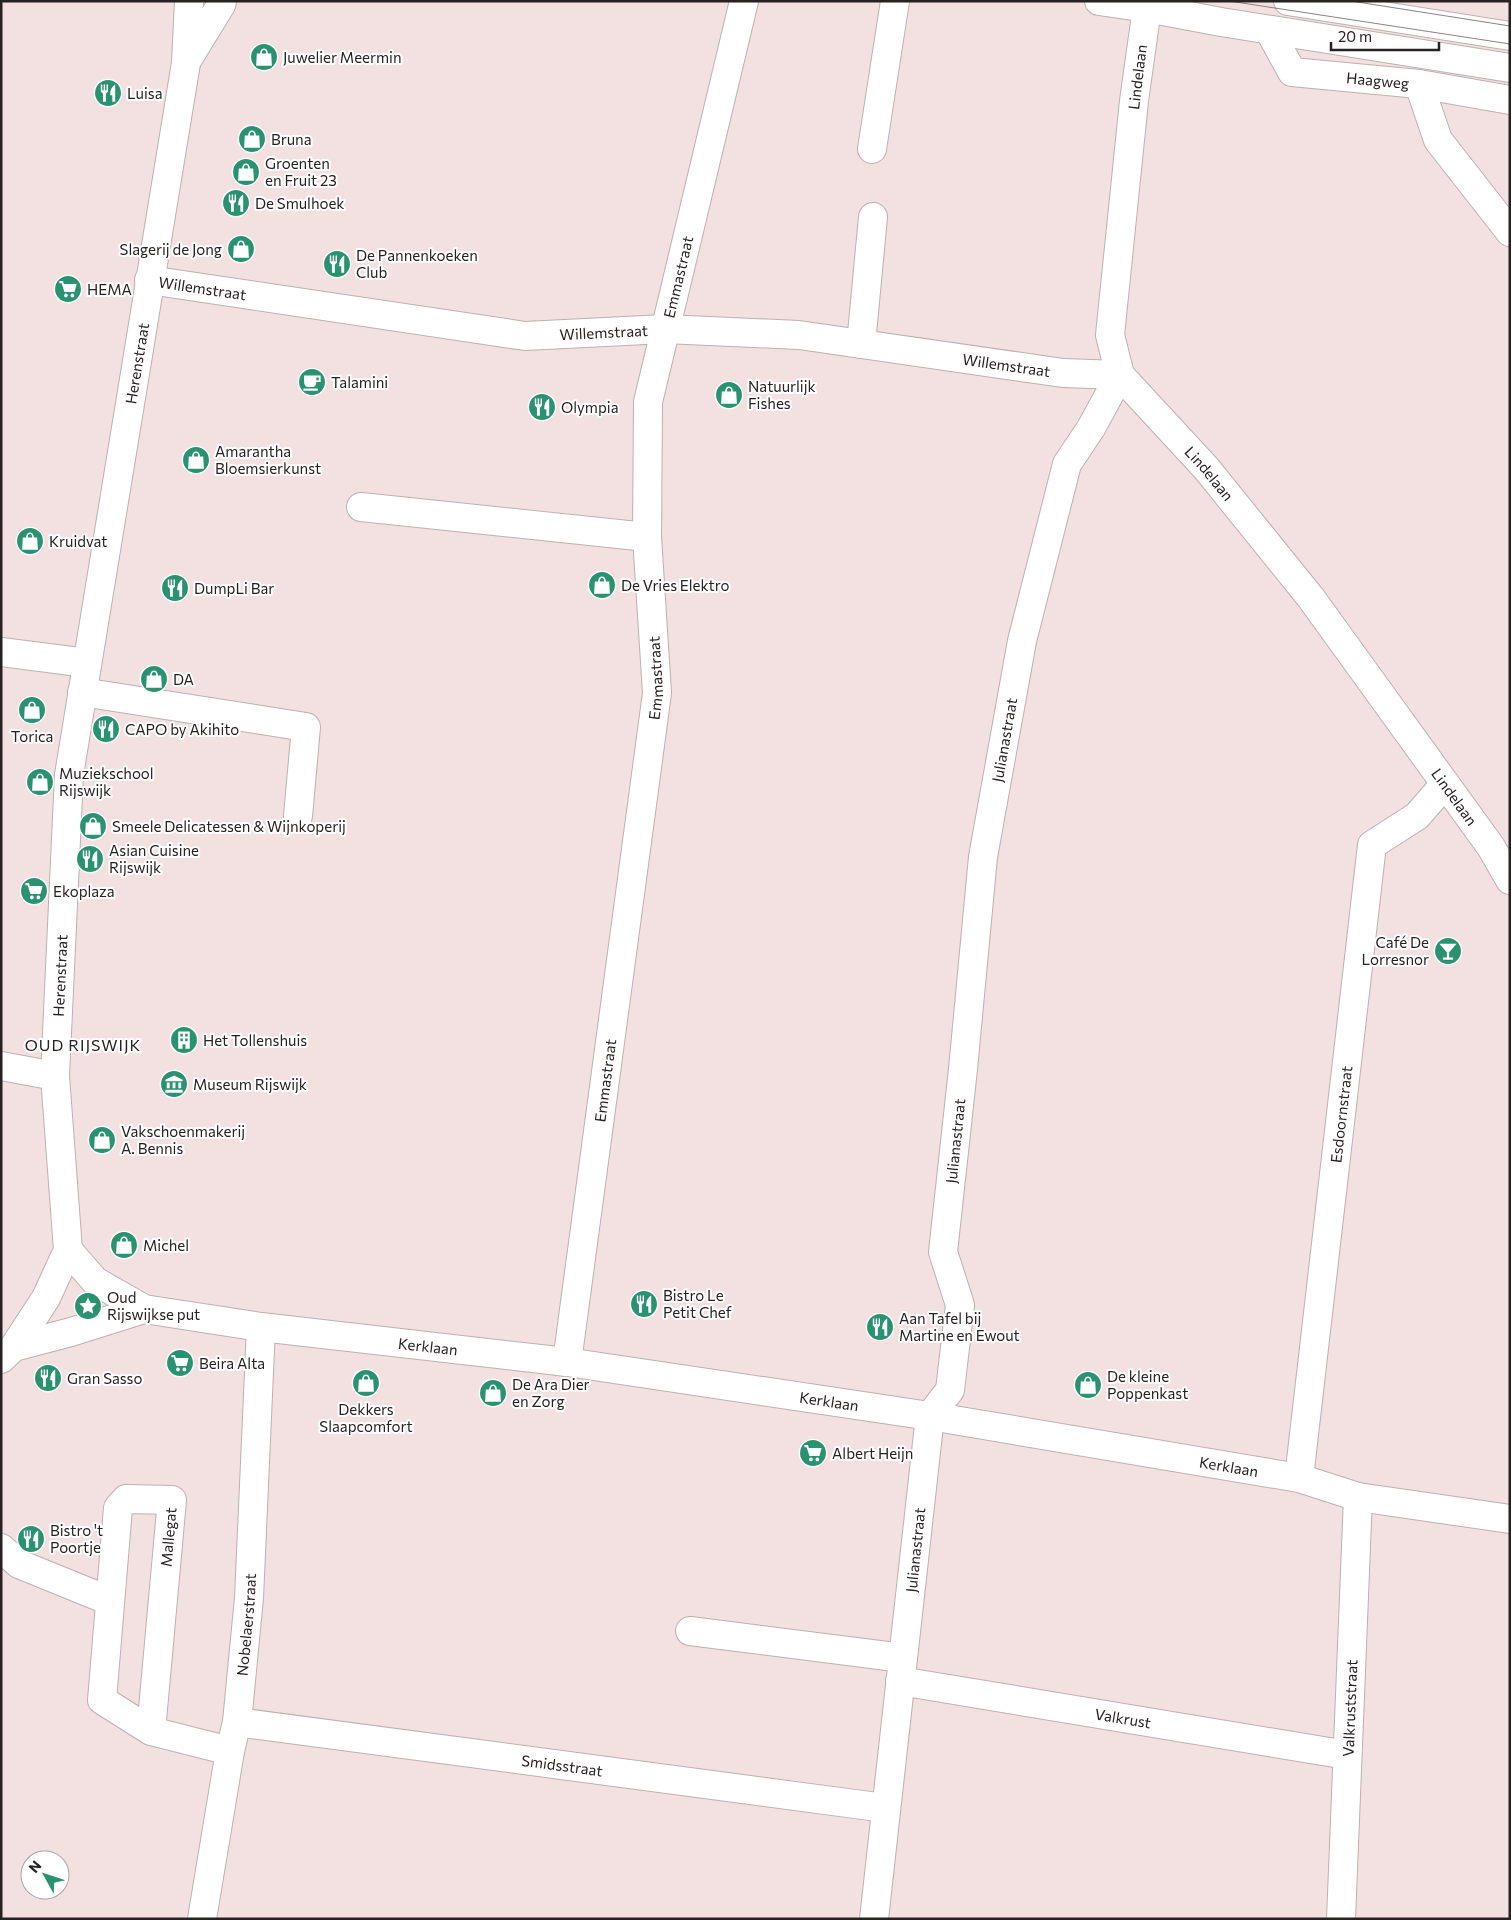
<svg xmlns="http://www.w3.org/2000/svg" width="1511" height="1920" viewBox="0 0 1511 1920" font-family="Commissioner,sans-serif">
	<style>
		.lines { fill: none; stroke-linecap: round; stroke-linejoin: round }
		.minor-casing { stroke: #c0afaf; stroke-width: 30 }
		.major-casing { stroke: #c0afaf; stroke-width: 30 }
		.minor { stroke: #fff; stroke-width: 28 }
		.major { stroke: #fff; stroke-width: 28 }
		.tram { stroke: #8d8181; stroke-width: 1 }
		.labels { text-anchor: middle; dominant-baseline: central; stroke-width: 4; stroke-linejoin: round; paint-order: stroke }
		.poi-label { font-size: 15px; fill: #272121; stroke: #fff; text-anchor: start }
		.street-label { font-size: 15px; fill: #272121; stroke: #fff }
		.neighbourhood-label { font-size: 16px; letter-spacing: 1px; fill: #272121; stroke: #fff }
	</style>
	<rect width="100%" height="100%" fill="#f3e1e1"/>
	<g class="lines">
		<g class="minor-casing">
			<g id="minor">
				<path d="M1288 1 1510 36"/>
				<path id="s1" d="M1269 30 1292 72 1419 84 1510 100"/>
				<path d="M186 62 221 5 222 1"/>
				<path d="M1419 84 1438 140 1510 232"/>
				<path d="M872 149 895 1"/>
				<path id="s2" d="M149 280 525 336 665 329 799 335 1063 373 1120 375 1091 428 1067 464 1022 641 983 857 963 1069 943 1252 960 1305 950 1390 930 1416 874 1919"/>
				<path d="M861 344 873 217"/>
				<path d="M361 507 647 537"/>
				<path d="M1 652 87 663"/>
				<path d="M82 692 306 727 298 816"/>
				<path d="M1 1066 55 1076"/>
				<path id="s3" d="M68 1250 95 1281 144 1309 261 1327 567 1362 930 1416 1299 1478 1358 1497 1510 1519"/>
				<path d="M14 1347 71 1332 144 1309"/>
				<path id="s4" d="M1 1359 14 1347 46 1298 68 1250 55 1076 69 775 186 63 189 1"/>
				<path id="s5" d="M567 1362 657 693 647 537 648 402 744 1"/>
				<path id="s6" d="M1299 1478 1372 845 1417 816 1445 784"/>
				<path d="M1 1548 19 1564 110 1601"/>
				<path d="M690 1631 903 1658"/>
				<path id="s7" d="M900 1681 1347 1755"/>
				<path id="s8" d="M237 1722 885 1808"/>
				<path d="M151 1731 102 1700 118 1508 126 1499 172 1500 151 1731 230 1751"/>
				<path id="s9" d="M202 1919 230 1751 237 1722 249 1598 261 1327"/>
				<path id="s10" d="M1341 1919 1358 1497"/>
			</g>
		</g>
		<g class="major-casing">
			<g id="major">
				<path d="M1099 1 1147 8 1221 22 1510 68"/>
				<path id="s11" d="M1152 1 1147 8 1134 101 1110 335 1120 375 1206 468 1311 598 1491 847 1510 880"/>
			</g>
		</g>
		<use href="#minor" class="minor"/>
		<use href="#major" class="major"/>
		<path class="tram" d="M1229 1 1510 44
			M1351 1 1510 26"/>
	</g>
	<defs>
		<g id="shop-disc" transform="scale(1.4375)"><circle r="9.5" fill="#299270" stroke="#fff"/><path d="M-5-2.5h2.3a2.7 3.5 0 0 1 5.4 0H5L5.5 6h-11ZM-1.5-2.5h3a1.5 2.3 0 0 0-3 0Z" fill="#fff"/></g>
		<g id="restaurant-disc" transform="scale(1.4375)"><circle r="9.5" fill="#299270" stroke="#fff"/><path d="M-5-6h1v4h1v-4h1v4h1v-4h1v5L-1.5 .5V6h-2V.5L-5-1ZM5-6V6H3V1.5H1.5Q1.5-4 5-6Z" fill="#fff"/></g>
		<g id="supermarket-disc" transform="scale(1.4375)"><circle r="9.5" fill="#299270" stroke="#fff"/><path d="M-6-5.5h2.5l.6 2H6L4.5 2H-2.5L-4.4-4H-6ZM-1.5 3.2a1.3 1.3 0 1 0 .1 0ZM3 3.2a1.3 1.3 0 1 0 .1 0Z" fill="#fff"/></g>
		<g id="cafe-disc" transform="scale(1.4375)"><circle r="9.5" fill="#299270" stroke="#fff"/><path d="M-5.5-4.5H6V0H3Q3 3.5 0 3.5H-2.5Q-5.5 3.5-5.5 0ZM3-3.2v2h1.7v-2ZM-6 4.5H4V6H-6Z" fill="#fff"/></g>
		<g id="bar-disc" transform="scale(1.4375)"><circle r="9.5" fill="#299270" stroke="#fff"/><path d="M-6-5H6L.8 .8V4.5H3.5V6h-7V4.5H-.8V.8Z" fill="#fff"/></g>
		<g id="building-disc" transform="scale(1.4375)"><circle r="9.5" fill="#299270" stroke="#fff"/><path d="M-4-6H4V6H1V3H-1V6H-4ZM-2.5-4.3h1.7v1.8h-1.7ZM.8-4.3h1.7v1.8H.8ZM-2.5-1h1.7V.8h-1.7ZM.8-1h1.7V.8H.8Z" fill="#fff"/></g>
		<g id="museum-disc" transform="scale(1.4375)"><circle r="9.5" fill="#299270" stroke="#fff"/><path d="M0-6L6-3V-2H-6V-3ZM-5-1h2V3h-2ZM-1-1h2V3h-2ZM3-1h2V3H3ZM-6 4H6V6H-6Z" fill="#fff"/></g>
		<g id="sight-disc" transform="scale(1.4375)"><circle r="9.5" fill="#299270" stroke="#fff"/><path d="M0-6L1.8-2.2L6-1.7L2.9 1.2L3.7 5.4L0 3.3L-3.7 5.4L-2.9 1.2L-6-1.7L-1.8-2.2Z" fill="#fff"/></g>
	</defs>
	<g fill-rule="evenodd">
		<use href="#shop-disc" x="264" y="57"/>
		<use href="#restaurant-disc" x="108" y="93"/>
		<use href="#shop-disc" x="252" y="139"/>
		<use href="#shop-disc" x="246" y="172"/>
		<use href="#restaurant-disc" x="236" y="203"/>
		<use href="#shop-disc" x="241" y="249"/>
		<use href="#restaurant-disc" x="337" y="264"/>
		<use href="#supermarket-disc" x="68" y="289"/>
		<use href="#cafe-disc" x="312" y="382"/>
		<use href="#shop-disc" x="729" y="395"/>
		<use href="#restaurant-disc" x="542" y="407"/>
		<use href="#shop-disc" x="196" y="460"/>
		<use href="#shop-disc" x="30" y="541"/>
		<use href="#shop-disc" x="602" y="585"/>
		<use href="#restaurant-disc" x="175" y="588"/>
		<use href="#shop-disc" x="154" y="679"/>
		<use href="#shop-disc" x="32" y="710"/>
		<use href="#restaurant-disc" x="106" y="729"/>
		<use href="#shop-disc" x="40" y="782"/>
		<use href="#shop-disc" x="93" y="826"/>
		<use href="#restaurant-disc" x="90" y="859"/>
		<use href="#supermarket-disc" x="34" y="891"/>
		<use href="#bar-disc" x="1448" y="951"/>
		<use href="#building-disc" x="184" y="1040"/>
		<use href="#museum-disc" x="174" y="1084"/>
		<use href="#shop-disc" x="102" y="1140"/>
		<use href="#shop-disc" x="124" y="1245"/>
		<use href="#restaurant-disc" x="644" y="1304"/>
		<use href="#sight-disc" x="88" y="1306"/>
		<use href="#restaurant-disc" x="880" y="1327"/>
		<use href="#supermarket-disc" x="180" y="1363"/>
		<use href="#restaurant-disc" x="48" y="1378"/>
		<use href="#shop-disc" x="366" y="1383"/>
		<use href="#shop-disc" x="1088" y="1385"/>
		<use href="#shop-disc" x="493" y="1393"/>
		<use href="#supermarket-disc" x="813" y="1453"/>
		<use href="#restaurant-disc" x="31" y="1539"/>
	</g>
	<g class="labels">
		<g class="poi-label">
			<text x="283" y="57">Juwelier Meermin</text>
			<text x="127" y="93">Luisa</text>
			<text x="271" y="139">Bruna</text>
			<text x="265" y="163">Groenten<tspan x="265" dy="17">en Fruit 23</tspan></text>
			<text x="255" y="203">De Smulhoek</text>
			<text x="222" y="249" text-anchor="end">Slagerij de Jong</text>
			<text x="356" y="255">De Pannenkoeken<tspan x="356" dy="17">Club</tspan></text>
			<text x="87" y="289">HEMA</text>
			<text x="331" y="382">Talamini</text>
			<text x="748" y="386">Natuurlijk<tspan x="748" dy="17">Fishes</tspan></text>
			<text x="561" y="407">Olympia</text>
			<text x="215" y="451">Amarantha<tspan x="215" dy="17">Bloemsierkunst</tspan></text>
			<text x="49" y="541">Kruidvat</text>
			<text x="621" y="585">De Vries Elektro</text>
			<text x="194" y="588">DumpLi Bar</text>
			<text x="173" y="679">DA</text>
			<text x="125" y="729">CAPO by Akihito</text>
			<text x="32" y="736" text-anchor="middle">Torica</text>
			<text x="59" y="773">Muziekschool<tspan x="59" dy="17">Rijswijk</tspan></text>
			<text x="112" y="826">Smeele Delicatessen &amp; Wijnkoperij</text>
			<text x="109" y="850">Asian Cuisine<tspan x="109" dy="17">Rijswijk</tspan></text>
			<text x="53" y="891">Ekoplaza</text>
			<text x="1429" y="942" text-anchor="end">Café De<tspan x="1429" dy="17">Lorresnor</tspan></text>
			<text x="203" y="1040">Het Tollenshuis</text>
			<text x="193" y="1084">Museum Rijswijk</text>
			<text x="121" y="1131">Vakschoenmakerij<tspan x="121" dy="17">A. Bennis</tspan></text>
			<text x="143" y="1245">Michel</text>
			<text x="663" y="1295">Bistro Le<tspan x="663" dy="17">Petit Chef</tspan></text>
			<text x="107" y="1297">Oud<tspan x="107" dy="17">Rijswijkse put</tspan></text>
			<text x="899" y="1318">Aan Tafel bij<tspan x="899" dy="17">Martine en Ewout</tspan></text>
			<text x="199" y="1363">Beira Alta</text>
			<text x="1107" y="1376">De kleine<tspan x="1107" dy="17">Poppenkast</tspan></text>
			<text x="67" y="1378">Gran Sasso</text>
			<text x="512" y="1384">De Ara Dier<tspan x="512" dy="17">en Zorg</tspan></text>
			<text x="366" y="1409" text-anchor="middle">Dekkers<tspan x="366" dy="17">Slaapcomfort</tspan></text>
			<text x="832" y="1453">Albert Heijn</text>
			<text x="50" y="1530">Bistro 't<tspan x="50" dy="17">Poortje</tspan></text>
		</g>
		<g class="street-label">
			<text transform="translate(1137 77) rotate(-83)">Lindelaan</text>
			<text stroke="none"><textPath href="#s1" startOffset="134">Haagweg</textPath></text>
			<text stroke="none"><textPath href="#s5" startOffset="1095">Emmastraat</textPath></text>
			<text stroke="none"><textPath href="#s2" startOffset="54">Willemstraat</textPath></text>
			<text stroke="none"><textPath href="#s2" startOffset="459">Willemstraat</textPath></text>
			<text stroke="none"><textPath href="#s4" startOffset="1022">Herenstraat</textPath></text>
			<text stroke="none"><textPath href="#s2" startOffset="864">Willemstraat</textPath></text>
			<text stroke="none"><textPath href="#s11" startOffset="512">Lindelaan</textPath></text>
			<text stroke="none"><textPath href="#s5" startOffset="690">Emmastraat</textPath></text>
			<text transform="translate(1004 740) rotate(-80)">Julianastraat</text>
			<text stroke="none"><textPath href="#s11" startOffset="918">Lindelaan</textPath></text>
			<text stroke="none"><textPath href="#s4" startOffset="404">Herenstraat</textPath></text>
			<text stroke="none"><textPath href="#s5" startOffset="284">Emmastraat</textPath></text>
			<text stroke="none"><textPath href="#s6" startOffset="366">Esdoornstraat</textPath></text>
			<text transform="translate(955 1141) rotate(-84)">Julianastraat</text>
			<text stroke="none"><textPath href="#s3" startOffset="384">Kerklaan</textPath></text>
			<text stroke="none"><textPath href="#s3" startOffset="789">Kerklaan</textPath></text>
			<text stroke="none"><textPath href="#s3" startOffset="1194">Kerklaan</textPath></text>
			<text transform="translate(168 1537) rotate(-85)">Mallegat</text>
			<text transform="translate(915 1550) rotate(-84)">Julianastraat</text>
			<text stroke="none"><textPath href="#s9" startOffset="298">Nobelaerstraat</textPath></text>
			<text stroke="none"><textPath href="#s10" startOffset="211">Valkruststraat</textPath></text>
			<text stroke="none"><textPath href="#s7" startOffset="226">Valkrust</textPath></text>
			<text stroke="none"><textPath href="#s8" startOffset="328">Smidsstraat</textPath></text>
		</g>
		<g class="neighbourhood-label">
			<text x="83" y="1044">OUD RIJSWIJK</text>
		</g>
	</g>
	<rect width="1511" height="1920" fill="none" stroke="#272121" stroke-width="5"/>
	<g transform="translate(45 1875) rotate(310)"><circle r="24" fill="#ffffff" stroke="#a9a6a6"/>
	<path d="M0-4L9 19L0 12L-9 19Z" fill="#299270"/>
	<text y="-8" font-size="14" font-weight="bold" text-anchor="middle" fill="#272121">N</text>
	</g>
	<path d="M1331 42v8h108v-8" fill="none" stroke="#272121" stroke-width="2.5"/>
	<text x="1338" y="42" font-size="15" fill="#272121" stroke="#ffffff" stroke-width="4" paint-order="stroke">20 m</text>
</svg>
